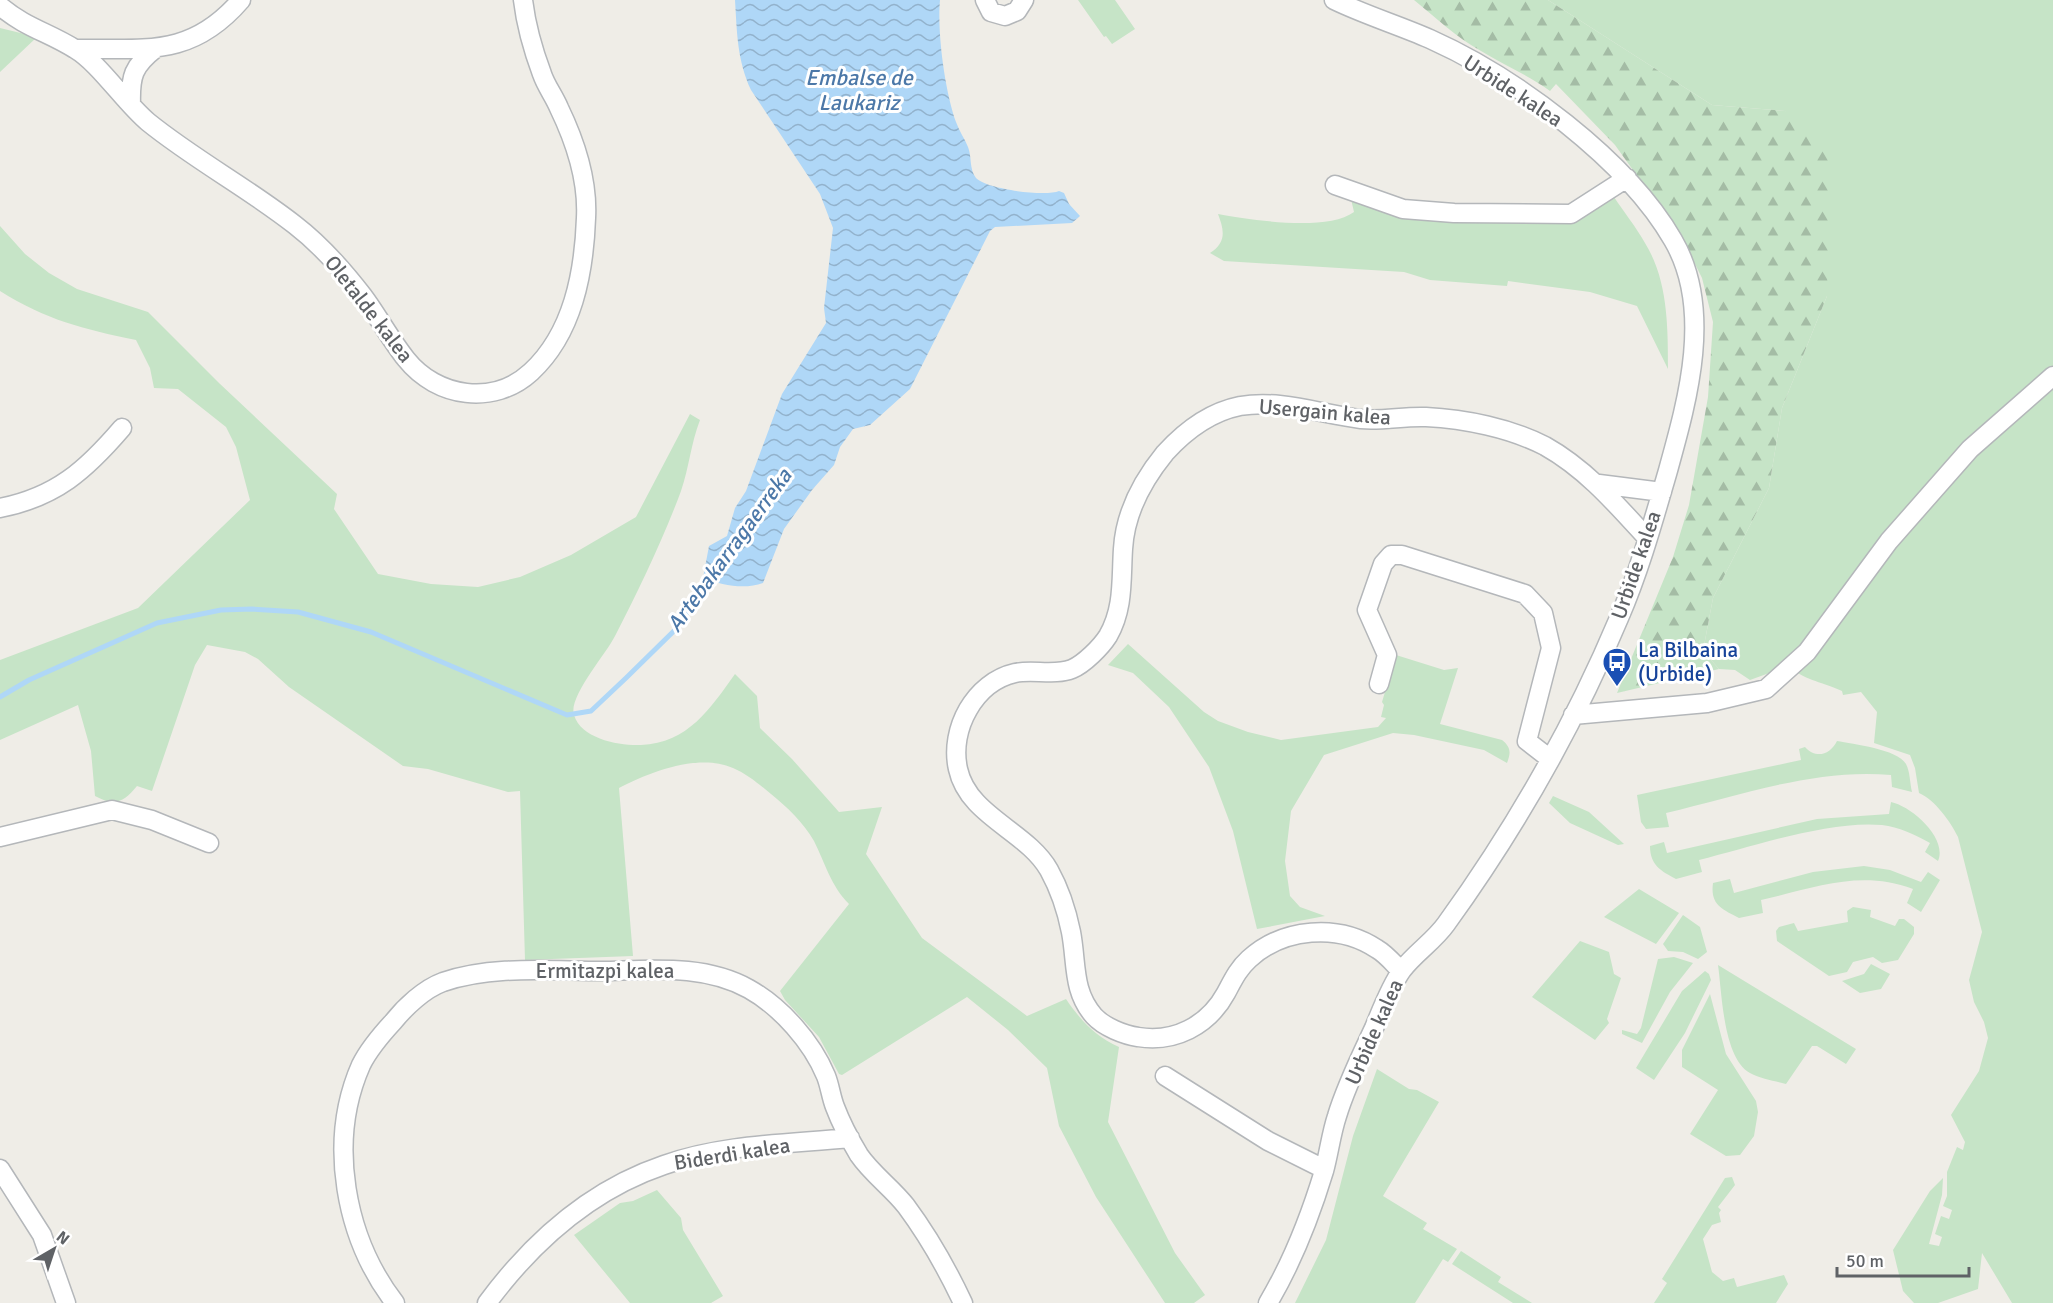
<svg xmlns="http://www.w3.org/2000/svg" width="2053" height="1303" viewBox="0 0 2053 1303" font-family="Signika,sans-serif">
	<style>
		.grass { fill: #c6e4c7 }
		.forest { fill: url(#forest-firs) }
		.water { fill: url(#water-waves) }
		.lines { fill: none; stroke-linecap: round; stroke-linejoin: round }
		.stream { stroke: #afd7f7; stroke-width: 5 }
		.minor-casing { stroke: #b4b7ba; stroke-width: 21 }
		.minor { stroke: #fff; stroke-width: 18 }
		.labels { text-anchor: middle; dominant-baseline: central; stroke-width: 6; stroke-linejoin: round; paint-order: stroke }
		.street-label { font-size: 21px; fill: #5f6266; stroke: #fff }
		.transit-label { font-size: 21px; fill: #164399; stroke: #fff; text-anchor: start }
		.water-label { font-size: 22px; font-style: italic; fill: #4c78a8; stroke: #fff }
	</style>
	<defs>
		<pattern id="forest-firs" width="22" height="20" patternUnits="userSpaceOnUse" patternTransform="scale(1.5)"><rect width="22" height="20" fill="#c6e4c7"/><path d="M5 1l3.5 6h-7zM16 11l3.5 6h-7z" fill="#a4bca5"/></pattern>
		<pattern id="water-waves" width="16" height="10" patternUnits="userSpaceOnUse" patternTransform="scale(1.5)"><rect width="16" height="10" fill="#afd7f7"/><path d="M0 5q4-4 8 0t8 0" fill="none" stroke="#92b2cc"/></pattern>
	</defs>
	<rect width="100%" height="100%" fill="#efede7"/>
	<path class="grass" d="M1078 0H1115L1135 29 1112 44 1106 36 1104 37Z
		M1548 0H2053V1303H2012L1982 1253 1978 1289 1938 1303H1914L1903 1291 1893 1250 1930 1191 1943 1178 1942 1195 1929 1244 1939 1246 1942 1237 1935 1234 1941 1216 1949 1219 1952 1210 1943 1206 1947 1196V1172L1957 1147 1963 1150 1965 1142 1951 1115 1979 1071 1988 1038 1984 1022 1974 1002 1969 980 1982 932 1958 837C1950 821 1935 800 1919 793L1915 768 1910 755 1874 743 1877 712 1861 692 1843 695 1842 691C1816 679 1808 683 1785 663L1772 672 1750 680 1735 670 1719 669 1703 651 1713 598 1769 488 1782 408 1827 296 1785 111 1712 105Z
		M0 28 37 37 0 72Z
		M1614 197C1624 212 1636 227 1645 243 1668 280 1668 327 1668 369L1637 306 1590 292 1508 281 1507 286 1430 280 1404 272 1224 261 1210 253C1227 242 1224 230 1218 214 1251 220 1327 232 1354 212L1351 199 1395 214 1495 222Z
		M0 226 25 254 49 273 77 289 148 312 219 383 337 494 334 509 378 574 431 584 478 587 520 577 571 555 636 517 690 414 700 420C691 443 689 468 681 491 664 537 638 592 615 636 606 654 568 697 574 715 581 739 620 746 641 745 688 743 710 709 735 674L757 696 760 728 792 759 839 812 882 807 866 854 922 938 1027 1016 1066 999C1081 1021 1095 1036 1119 1047L1108 1122 1175 1253 1205 1295 1194 1303H1165L1096 1197 1059 1126 1047 1068 1008 1030 967 997 842 1075 839 1074 819 1037 785 1000 780 991 849 904C831 886 825 863 814 841 803 822 787 807 771 794 759 784 747 774 733 768 698 753 650 772 619 788L633 956 525 960 520 791 508 792 428 769 403 766 289 687 258 659 245 652 207 645 195 665 152 791 137 786C124 802 115 807 95 796L91 751 78 705 0 740V660L138 608 250 500 236 447 226 427 178 389 154 388 150 368 136 340C83 329 46 320 0 291Z
		M1128 644 1204 712 1218 721 1248 732 1281 740 1378 727 1386 718 1381 717 1384 705 1382 702 1396 655 1444 670 1458 668 1440 724 1502 740C1511 747 1511 753 1507 763L1484 750 1414 735 1393 733 1324 755 1291 811 1285 861 1290 896 1300 907 1325 916 1257 929 1233 831 1209 767 1169 707 1133 673 1108 665Z
		M1837 741C1853 744 1897 749 1906 764 1910 771 1910 784 1912 792L1892 787 1891 775C1816 768 1738 796 1666 813L1669 827 1646 829 1641 822 1637 795 1801 760 1799 749 1805 747C1816 759 1830 755 1837 741Z
		M1553 796 1589 812 1624 844 1618 845 1570 823 1549 803Z
		M1891 802C1911 806 1948 838 1938 861L1925 852 1930 843C1914 834 1899 827 1882 825 1829 820 1752 847 1699 860L1702 872 1676 879C1661 871 1650 865 1650 846L1664 842 1667 853 1817 819 1889 814Z
		M1864 866 1890 870 1921 882 1928 872 1940 880 1921 912 1907 903 1913 889C1860 869 1814 888 1761 900L1763 913 1739 918C1722 909 1710 905 1713 883L1730 879 1734 893 1813 872Z
		M1639 889 1679 913 1656 944 1604 917Z
		M1853 907 1871 910 1870 917 1895 926 1899 919H1904L1914 927V934L1898 960 1882 963 1873 957 1853 962 1847 972 1829 976 1777 941 1776 931 1779 927 1794 923 1798 931 1848 922 1847 911Z
		M1683 915 1700 927 1707 952 1698 959 1683 952 1668 951 1663 944Z
		M1580 941 1609 952 1614 974 1621 978 1607 1019 1609 1023 1595 1040 1532 997Z
		M1674 957 1693 963 1670 992 1642 1043 1622 1034V1030L1637 1034 1641 1028 1658 959Z
		M1871 964 1890 974 1881 989 1860 993 1842 981 1864 974Z
		M1718 965 1856 1049 1846 1064 1817 1046H1812L1786 1084C1775 1081 1761 1079 1750 1073 1723 1058 1722 993 1718 965Z
		M1705 971 1709 974 1711 980 1685 1033 1654 1080 1636 1068 1682 991Z
		M1710 994 1726 1054 1756 1101 1758 1112 1754 1136 1740 1155 1726 1156 1690 1134 1718 1090 1682 1067V1050Z
		M1377 1069 1409 1089 1417 1090 1439 1102 1383 1196 1427 1223 1423 1229 1457 1249 1448 1262 1443 1259 1415 1303H1295L1326 1240 1353 1136Z
		M1732 1177 1735 1185 1718 1207 1721 1210 1719 1213 1721 1222 1712 1225 1703 1239 1712 1272 1723 1281 1734 1278 1737 1287 1784 1275 1788 1284 1776 1303H1654L1667 1283 1662 1279 1725 1178Z
		M657 1190 681 1218 683 1230 723 1296 711 1303H630L574 1235 620 1203 633 1201Z
		M1461 1251 1501 1277 1498 1282 1532 1303H1513L1452 1264Z"/>
	<path class="forest" d="M1414 0H1548L1712 105 1785 111 1832 154 1827 296 1782 408 1769 488 1713 598 1703 651 1719 669 1617 693 1673 557 1689 505 1708 397 1713 322 1702 278 1683 240 1615 145 1556 84 1550 91C1528 75 1504 65 1481 51 1456 37 1436 18 1414 0Z"/>
	<path class="water" d="M735 0H940C937 33 945 91 956 122 959 131 965 139 968 147 972 157 969 169 976 178 986 189 1045 197 1059 191L1064 193 1069 204 1080 216 1072 223 995 227 990 231 910 389 870 425 853 429 840 447 834 465 812 490 784 529 763 583C744 590 722 585 703 578L709 546 727 536 735 508 746 491 782 394 826 323 824 308 833 228 820 194 751 90C737 60 737 32 735 0Z"/>
	<g class="lines">
		<path class="stream" d="M0 697 29 680 157 623 221 610 252 609 298 612 371 632 567 715 591 711 626 678 680 625 691 605 715 576"/>
		<g class="minor-casing">
			<path id="minor" d="M985 0 991 12 1005 16 1017 11 1024 0
				M0 6C26 28 48 32 75 49 99 63 125 103 148 122 195 160 248 188 295 225 321 245 343 270 363 296 378 316 390 339 406 359 437 398 494 406 531 372 573 333 584 273 586 218 588 181 575 141 559 108 554 96 546 86 542 74 533 50 526 25 523 0
				M77 49C146 48 191 58 241 0
				M131 105C130 76 133 66 156 48
				M1335 185 1403 209 1454 213 1571 214 1627 178
				M1599 484 1662 492
				M0 508C56 497 86 470 122 428
				M1379 684 1387 655 1367 610 1383 564 1391 555H1402L1525 594 1543 613 1551 648 1527 741 1549 758
				M1573 715 1707 703 1766 689 1807 652 1889 541 1970 449 2053 376
				M0 837 112 810 152 820 209 843
				M1401 971C1394 964 1386 954 1377 949 1338 923 1283 928 1249 959 1238 969 1233 980 1226 993 1208 1026 1174 1043 1138 1037 1124 1035 1104 1027 1094 1016 1072 991 1077 963 1071 932 1067 912 1059 888 1049 870 1027 831 968 816 958 769 949 729 975 682 1015 673 1032 669 1055 676 1072 669 1084 664 1101 647 1108 636 1124 608 1121 580 1123 549 1125 514 1143 480 1165 453 1185 431 1210 412 1240 406 1281 399 1320 414 1361 419 1383 421 1404 416 1426 417 1465 419 1510 428 1545 446 1586 469 1616 504 1647 538
				M1165 1076 1268 1141 1324 1169
				M0 1169 42 1235 66 1303
				M395 1303C345 1238 327 1142 361 1065 369 1049 381 1035 393 1022 405 1007 424 989 443 982 493 965 550 971 602 971 652 970 704 964 749 989 781 1007 812 1042 826 1076 830 1086 831 1097 835 1107 841 1123 850 1140 859 1155 872 1174 892 1188 906 1206 929 1237 947 1269 963 1303
				M487 1303C533 1241 590 1190 664 1165 722 1144 789 1144 850 1138
				M1268 1303C1293 1261 1310 1217 1324 1171 1329 1153 1331 1134 1337 1116 1346 1086 1361 1056 1374 1028 1382 1009 1390 987 1402 970 1415 953 1434 941 1446 924 1514 830 1574 725 1619 618 1639 572 1653 522 1667 474 1687 402 1714 310 1673 240 1627 160 1515 77 1430 39 1398 25 1365 15 1334 0"/>
		</g>
		<use href="#minor" class="minor"/>
	</g>
	<defs>
		<g id="bus-pin" transform="scale(1.5)"><path d="M0 17L-7.5 6A9.5 9.5 0 1 1 7.5 6Z" fill="#1a4fb4" stroke="#fff"/><path d="M-5-6H5V4H4V6H2V4H-2V6H-4V4H-5ZM-3.5-4V0h7V-4ZM-3.5 1.2v1.5H-2V1.2ZM2 1.2v1.5H3.5V1.2Z" fill="#fff"/></g>
	</defs>
	<g fill-rule="evenodd">
		<use href="#bus-pin" x="1617" y="662"/>
	</g>
	<g class="labels">
		<g class="street-label">
			<text transform="translate(1513 91) rotate(33)">Urbide kalea</text>
			<text transform="translate(369 309) rotate(52)">Oletalde kalea</text>
			<text transform="translate(1325 412) rotate(5)">Usergain kalea</text>
			<text transform="translate(1636 565) rotate(-71)">Urbide kalea</text>
			<text x="605" y="971">Ermitazpi kalea</text>
			<text transform="translate(1374 1032) rotate(-66)">Urbide kalea</text>
			<text transform="translate(732 1154) rotate(-9)">Biderdi kalea</text>
		</g>
		<g class="transit-label">
			<text x="1638" y="650">La Bilbaina<tspan x="1638" dy="24">(Urbide)</tspan></text>
		</g>
		<g class="water-label">
			<text x="859" y="77">Embalse de<tspan x="859" dy="25">Laukariz</tspan></text>
			<text transform="translate(729 550) rotate(-54)">Artebakarragaerreka</text>
		</g>
	</g>
	<g transform="translate(54 1249) rotate(39)" stroke="#ffffff" stroke-width="4.5" paint-order="stroke">
	<path d="M0-4.5L10 22L0 15L-10 22Z" fill="#5f6266"/>
	<text y="-9" font-size="16" font-weight="bold" text-anchor="middle" fill="#5f6266">N</text>
	</g>
	<path d="M1837 1267v9h132v-9" fill="none" stroke="#5f6266" stroke-width="3"/>
	<text x="1846" y="1267" font-size="18" fill="#5f6266" stroke="#ffffff" stroke-width="4.5" paint-order="stroke">50 m</text>
</svg>
